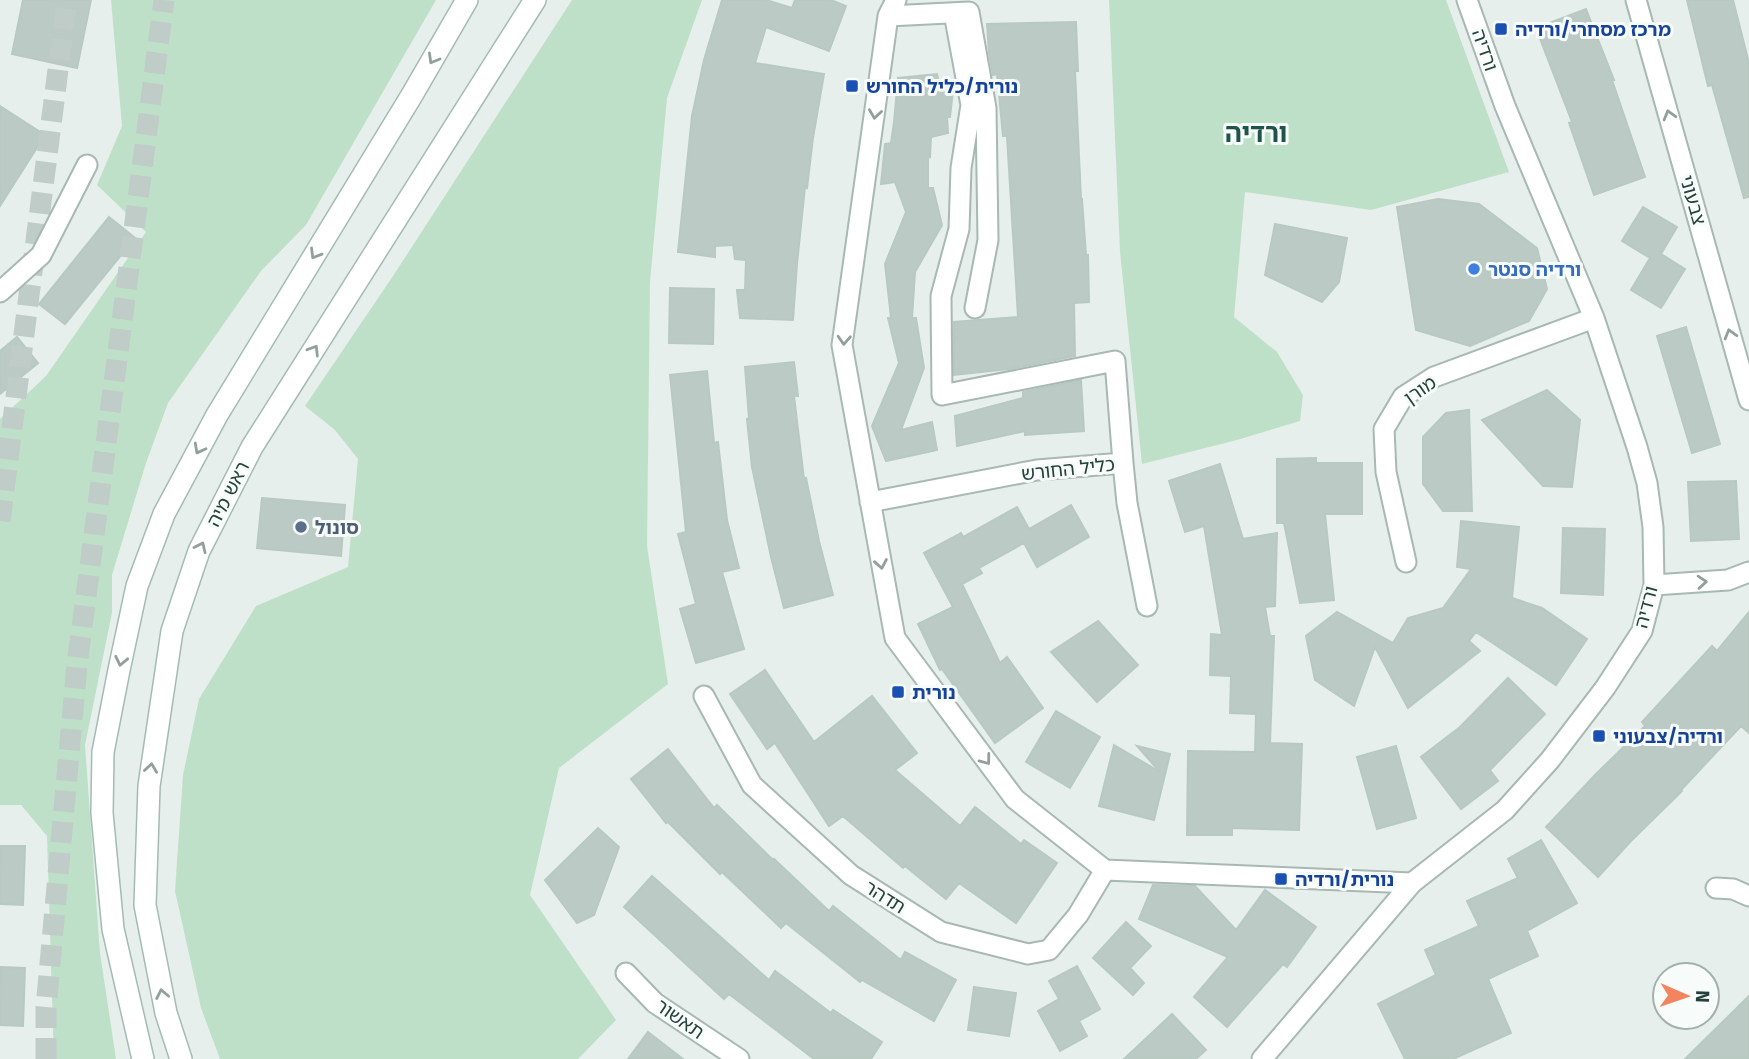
<svg xmlns="http://www.w3.org/2000/svg" width="1749" height="1059" viewBox="0 0 1749 1059" font-family="'Fira Sans','Noto Sans Hebrew',sans-serif">
	<style>
		.green { fill: #bfe0c8 }
		.building { fill: #bbcac4; stroke: #b8c9c2; stroke-width: 2 }
		.lines { fill: none; stroke-linecap: round; stroke-linejoin: round }
		.highway-tunnel { stroke: #bfccc8; stroke-width: 21; stroke-dasharray: 21 10; stroke-linecap: butt }
		.street-casing { stroke: #a8b8b2; stroke-width: 23 }
		.secondary-casing { stroke: #a4bbb3; stroke-width: 24 }
		.street { stroke: #fff; stroke-width: 19 }
		.secondary { stroke: #fff; stroke-width: 21 }
		.oneway { stroke: #92a09c }
		.transit-dot { fill: #1a4fb4; stroke: #f7fbf9; stroke-width: 2.5 }
		.shop-dot { fill: #3f7fe0; stroke: #f7fbf9; stroke-width: 2.5 }
		.service-dot { fill: #5c6f8a; stroke: #f7fbf9; stroke-width: 2.5 }
		.labels { text-anchor: middle; dominant-baseline: central; stroke-width: 6; stroke-linejoin: round; paint-order: stroke }
		.transit-label { font-size: 19px; font-weight: bold; fill: #164399; stroke: #f7fbf9; text-anchor: start }
		.street-label { font-size: 19px; fill: #24423a; stroke: #f7fbf9 }
		.shop-label { font-size: 19px; font-weight: bold; fill: #366cbe; stroke: #f7fbf9; text-anchor: start }
		.service-label { font-size: 19px; font-weight: bold; fill: #4e5e75; stroke: #f7fbf9; text-anchor: start }
		.district-label { font-size: 26px; font-weight: bold; fill: #1f5548; stroke: #f7fbf9 }
	</style>
	<rect width="100%" height="100%" fill="#e6efeb"/>
	<path class="green" d="M111 0H436L306 225 261 271 168 403 146 463 112 575V613L85 745 100 953 116 1059H54L47 836 21 805H0V419L46 376 146 232 97 185 122 126Z
		M572 0H702L667 98 650 282 647 546 668 684 559 768 530 895 616 1020 578 1059H220L201 1008 175 891 183 775 199 699 256 606 348 567 358 459 335 430 305 406 393 276Z
		M1109 0H1446L1509 172 1371 210 1245 192 1234 317 1277 352 1303 395 1300 421 1237 440 1142 464 1120 252Z"/>
	<path class="building" d="M23 0H91L77 68 12 54Z
		M722 0H766L792 8 795 0H831L846 6 829 51 766 27 755 63 824 74 813 138 807 188 805 187 797 264 793 320 740 318 737 290H745L746 260 735 259 733 245 715 246V257L678 252 692 116 704 60Z
		M1687 0H1733L1749 63V197L1744 198 1712 85 1708 86Z
		M1586 9 1614 80H1612L1645 177 1594 195 1569 123 1572 122 1536 28Z
		M1076 22 1078 71H1075L1081 199H1082L1086 255H1088L1089 302 1074 303 1075 356 1009 369 954 375V322L1018 317 1007 136H1003L997 74 993 75 989 53 987 24Z
		M937 74 939 84 954 81 950 117H947L948 133 931 137 930 157 928 158V188H933L942 225 915 272 912 318H916L924 368 901 430 932 422 937 450 886 461 872 426 899 363 888 318H891L885 264 906 212 895 182 881 184 885 144 891 143 894 122 898 78Z
		M0 106 45 135 0 206Z
		M1438 199 1479 204 1537 248 1547 289 1529 321 1470 346 1416 330 1397 207Z
		M1643 207 1677 227 1661 254 1685 269 1661 308 1631 290 1650 258 1622 241Z
		M109 217 135 238 65 324 39 304Z
		M1275 224 1347 238 1339 282 1322 302 1265 275Z
		M670 288 714 289 713 344 669 343Z
		M1686 327 1720 444 1692 453 1657 336Z
		M17 337 38 363 0 394V351Z
		M794 362 798 396H794L804 479 806 478 819 541 833 595 784 608 771 557 752 467 747 419 749 418 745 367Z
		M707 371 714 443 718 442 727 520 739 568 722 572 744 649 696 663 680 609 696 604 678 534 686 532 670 375Z
		M1081 380 1084 431 1025 435V431L957 446 955 416 1023 398V392Z
		M1547 390 1580 420 1572 487 1543 486 1482 420Z
		M1469 410 1472 511H1443L1423 484V437L1446 413Z
		M1316 458V463H1362V514H1325L1334 600 1300 603 1284 523H1277V459Z
		M1220 464 1243 539 1277 533 1275 606 1265 607 1270 636H1274L1270 743 1302 744 1299 830 1232 828V835H1187L1188 751 1255 752 1256 714 1230 713 1231 676 1210 675 1211 634 1222 635 1204 526 1185 532 1169 481Z
		M1736 481 1739 539 1691 541 1688 482Z
		M262 498 345 505 341 556 257 548Z
		M1071 505 1089 537 1037 567 1024 543 979 568 982 573 962 584 1000 663 1007 657 1043 708 995 743 942 669 940 670 918 624 953 607 924 553 961 533 963 537 1017 507 1029 529Z
		M1461 521 1519 527 1512 598 1542 608 1587 639 1556 685 1476 632 1469 641 1480 651 1408 708 1375 647 1354 706 1315 680 1306 636 1337 612 1393 643 1408 618 1443 608 1471 569 1457 567Z
		M1563 528 1605 529 1603 595 1561 593Z
		M1749 612V733L1741 726 1681 790 1682 791 1631 841 1598 877 1546 827 1596 774 1645 726 1642 722 1712 646 1717 651Z
		M1098 621 1138 665 1097 702 1051 652Z
		M765 670 814 742 872 696 917 753 895 770 960 826 975 807 1021 844 1024 840 1057 863 1016 923 959 883 946 899 905 866 903 868 843 816 829 826 775 743 767 749 730 694Z
		M1508 678 1545 714 1490 770 1498 781 1461 809 1421 757 1460 727Z
		M1056 711 1100 737 1070 788 1026 762Z
		M1114 745 1160 772 1137 746 1170 754 1154 820 1099 806Z
		M1396 746 1416 818 1377 829 1357 757Z
		M668 749 714 808 717 805 773 860 774 859 829 911 833 906 901 960 905 952 956 980 934 1021 862 980 860 982 786 923 781 928 722 872 720 874 668 822 666 823 631 779Z
		M598 828 619 847 594 915 577 923 545 880Z
		M1541 840 1577 903 1527 931 1538 956 1488 979 1511 1033 1453 1059H1405L1378 1004 1436 975 1425 950 1479 926 1467 901 1518 878 1508 859Z
		M1 846H25L23 905 0 904Z
		M652 876 769 980 775 971 831 1013 833 1010 882 1042 871 1059H814L729 994 724 999 624 907Z
		M1153 885 1195 886 1236 930 1265 890 1316 927 1287 967 1283 964 1227 1027 1194 997 1228 957 1139 919Z
		M1126 922 1151 946 1130 968 1144 983 1133 995 1093 958Z
		M1077 966 1100 1009 1079 1021 1087 1036 1060 1051 1038 1011 1059 999 1049 981Z
		M1 967 25 968 23 1026 0 1025Z
		M974 987 1016 993 1009 1036 968 1030Z
		M1749 996V1059H1685Z
		M1172 1014 1206 1050 1196 1059H1124Z
		M648 1032 683 1059H628Z"/>
	<g class="lines">
		<path class="highway-tunnel" d="M0 521 67 0
			M46 1059V1008L77 665 164 0"/>
		<g class="street-casing">
			<path id="street" d="M896 0 888 16 842 345 895 638 1015 799 1105 870 1412 883
				M1636 0 1749 400
				M954 13 971 105 961 168 959 229 941 296 942 395 1115 361 1123 463
				M888 16 969 12 986 108 988 240 975 308
				M0 292 41 255 87 165
				M870 502 1037 470 1123 463 1127 503 1147 606
				M1406 562 1386 472 1384 429 1403 397 1434 377 1594 318
				M1654 585 1728 580 1749 572
				M704 696 752 785 851 875 941 932 1028 954 1049 950 1078 915 1105 870
				M1716 888 1733 889 1749 896
				M626 973 655 1003 739 1059
				M1262 1059 1412 883 1505 810 1550 760 1605 688 1642 631 1654 585 1653 527 1647 483 1637 447 1594 318 1505 106 1467 0"/>
		</g>
		<g class="secondary-casing">
			<path id="secondary" d="M143 1059 113 929 102 813 103 752 119 670 137 586 164 514 217 415 412 95 467 0
				M181 1059 166 1013 145 905 149 786 172 631 199 551 252 447 535 0"/>
		</g>
		<use href="#street" class="street"/>
		<use href="#secondary" class="secondary"/>
	</g>
	<defs><path id="oneway-chevron" d="M-2-3.5L2.5 0L-2 3.5" fill="none" stroke-width="1.6" stroke-linecap="round" stroke-linejoin="round" transform="scale(1.75)"/></defs>
	<g class="oneway">
		<use href="#oneway-chevron" transform="translate(433 59) rotate(120)"/>
		<use href="#oneway-chevron" transform="translate(875 114) rotate(98)"/>
		<use href="#oneway-chevron" transform="translate(1669 115) rotate(-106)"/>
		<use href="#oneway-chevron" transform="translate(315 254) rotate(121)"/>
		<use href="#oneway-chevron" transform="translate(1730 334) rotate(-106)"/>
		<use href="#oneway-chevron" transform="translate(844 340) rotate(93)"/>
		<use href="#oneway-chevron" transform="translate(314 350) rotate(-58)"/>
		<use href="#oneway-chevron" transform="translate(199 449) rotate(118)"/>
		<use href="#oneway-chevron" transform="translate(201 547) rotate(-65)"/>
		<use href="#oneway-chevron" transform="translate(881 564) rotate(80)"/>
		<use href="#oneway-chevron" transform="translate(1702 582) rotate(-4)"/>
		<use href="#oneway-chevron" transform="translate(121 661) rotate(102)"/>
		<use href="#oneway-chevron" transform="translate(986 760) rotate(53)"/>
		<use href="#oneway-chevron" transform="translate(151 768) rotate(-82)"/>
		<use href="#oneway-chevron" transform="translate(162 994) rotate(-101)"/>
	</g>
	<g class="transit-dot">
		<rect x="1494" y="22" width="14" height="14" rx="3.5"/>
		<rect x="845" y="79" width="14" height="14" rx="3.5"/>
		<rect x="891" y="685" width="14" height="14" rx="3.5"/>
		<rect x="1592" y="729" width="14" height="14" rx="3.5"/>
		<rect x="1274" y="872" width="14" height="14" rx="3.5"/>
	</g>
	<circle class="shop-dot" cx="1474" cy="269" r="7"/>
	<circle class="service-dot" cx="301" cy="527" r="7"/>
	<g class="labels">
		<g class="transit-label">
			<text x="1515" y="29">מרכז מסחרי/ורדיה</text>
			<text x="866" y="86">נורית/כליל החורש</text>
			<text x="912" y="692">נורית</text>
			<text x="1613" y="736">ורדיה/צבעוני</text>
			<text x="1295" y="879">נורית/ורדיה</text>
		</g>
		<g class="street-label">
			<text transform="translate(1485 50) rotate(71)">ורדיה</text>
			<text transform="translate(1693 200) rotate(74)">צבעוני</text>
			<text transform="translate(1420 390) rotate(-35)">מורן</text>
			<text transform="translate(1068 469) rotate(-6)">כליל החורש</text>
			<text transform="translate(228 494) rotate(-63)">ראש מיה</text>
			<text transform="translate(1646 607) rotate(-75)">ורדיה</text>
			<text transform="translate(885 897) rotate(32)">תדהר</text>
			<text transform="translate(680 1019) rotate(35)">תאשור</text>
		</g>
		<g class="shop-label">
			<text x="1488" y="269">ורדיה סנטר</text>
		</g>
		<g class="service-label">
			<text x="315" y="527">סונול</text>
		</g>
		<g class="district-label">
			<text x="1256" y="133">ורדיה</text>
		</g>
	</g>
	<g transform="translate(1686 996) rotate(92)"><circle r="33" fill="#f7fbf9" stroke="#a3b1ad" stroke-width="2"/>
	<path d="M0-5L12 26L0 18L-12 26Z" fill="#f4845f"/>
	<text y="-10" font-size="19" font-weight="bold" text-anchor="middle" fill="#24423a">N</text>
	</g>
</svg>
